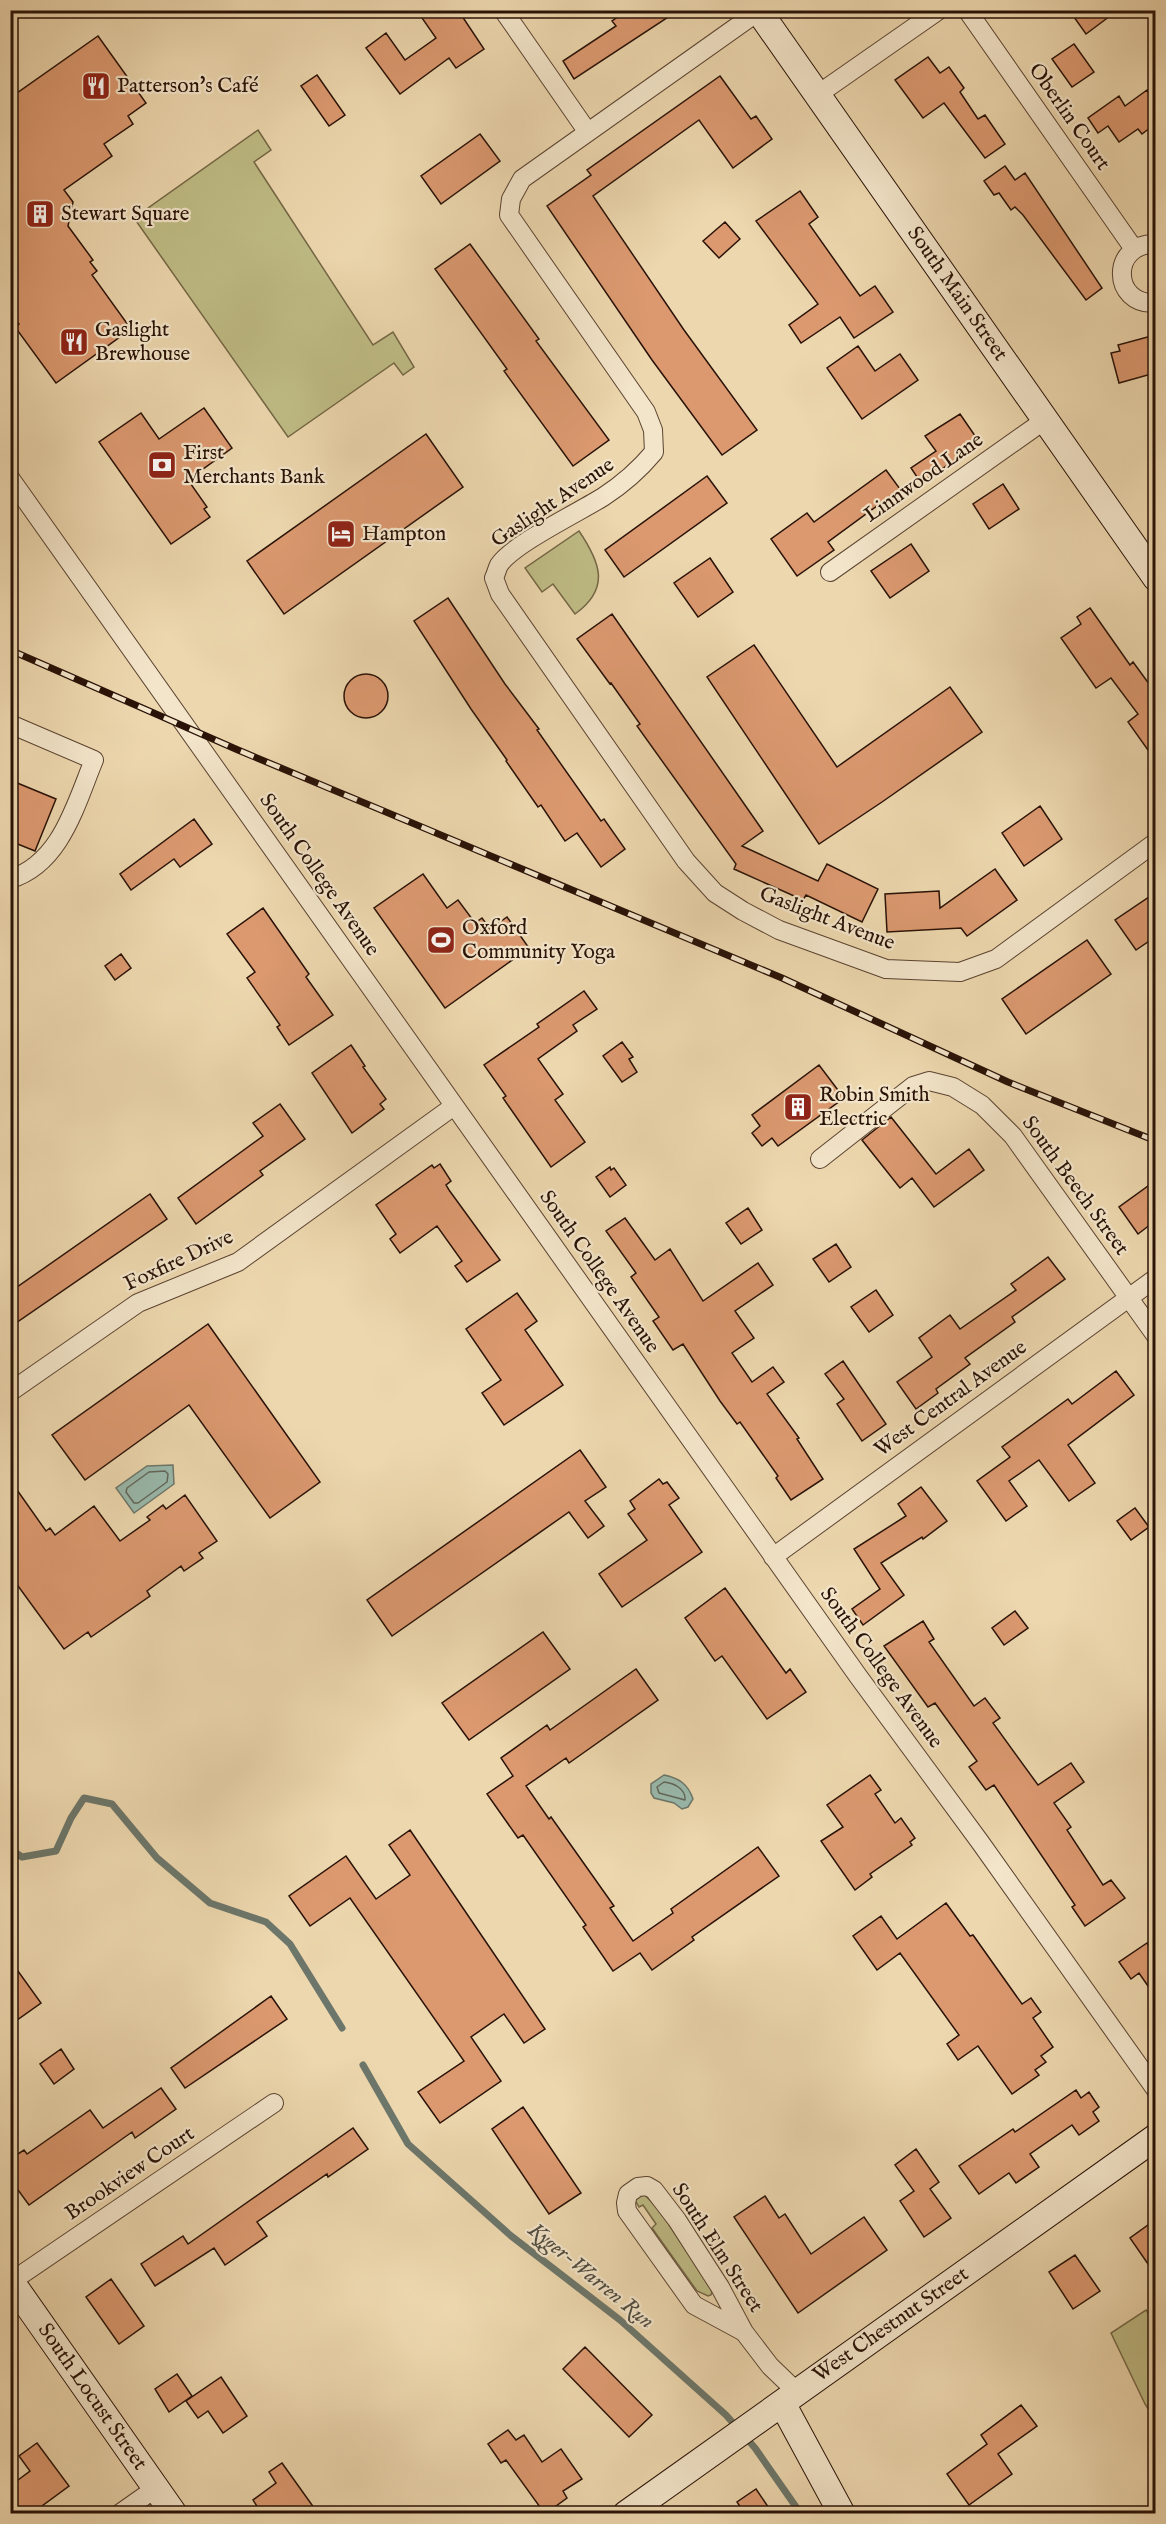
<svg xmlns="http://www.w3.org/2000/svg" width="1166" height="2524" viewBox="0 0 1166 2524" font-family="'IM FELL English',serif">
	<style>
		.green { fill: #bfbc85; stroke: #746746; stroke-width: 1.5 }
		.water { fill: #99b9ac; stroke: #6c766a; stroke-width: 1.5 }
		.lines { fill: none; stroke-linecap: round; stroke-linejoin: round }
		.shore { stroke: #61665a; stroke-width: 1.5 }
		.stream { stroke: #6c766a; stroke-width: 7 }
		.building { fill: #dc9970; stroke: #291207; stroke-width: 1.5 }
		.street-casing { stroke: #5a4331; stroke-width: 20 }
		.secondary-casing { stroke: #291207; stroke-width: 28 }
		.street { stroke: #f3e5ca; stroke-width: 18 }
		.secondary { stroke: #f3e5ca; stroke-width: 26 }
		.rail-casing { stroke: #291207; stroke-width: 7 }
		.rail { stroke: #f3e5ca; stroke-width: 4.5; stroke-dasharray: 14; stroke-linecap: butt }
		.labels { text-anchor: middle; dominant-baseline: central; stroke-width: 4.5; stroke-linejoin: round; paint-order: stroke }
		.poi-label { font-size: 21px; fill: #291207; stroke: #f3e5ca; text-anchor: start }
		.street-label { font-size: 21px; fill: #291207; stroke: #f3e5ca }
		.water-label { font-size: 22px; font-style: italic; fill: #504c41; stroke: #f3e5ca }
	</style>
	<rect width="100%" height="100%" fill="#edd7ae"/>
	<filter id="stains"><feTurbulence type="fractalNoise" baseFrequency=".00333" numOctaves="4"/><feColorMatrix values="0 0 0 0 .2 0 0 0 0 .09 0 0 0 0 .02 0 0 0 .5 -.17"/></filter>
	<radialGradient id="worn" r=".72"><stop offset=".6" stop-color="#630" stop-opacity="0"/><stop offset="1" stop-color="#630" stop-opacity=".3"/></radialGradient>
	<path class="green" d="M258 130 271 150 254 162 373 345 393 332 414 367 403 375 394 363 288 437 134 218Z
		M579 531C600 562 611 588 575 614L553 584 542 592 525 568Z
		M645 2195 659 2210 713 2289 711 2295 708 2296 697 2291 652 2228 656 2224 643 2205 639 2207 635 2200 636 2197Z
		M1146 2310 1155 2323V2420L1145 2404 1111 2333Z"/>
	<path class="water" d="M173 1465 174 1484 134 1513 116 1488 147 1466Z
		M664 1775C679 1778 688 1784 693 1799L688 1807 682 1809 674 1803 654 1798 651 1793V1784Z"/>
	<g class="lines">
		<path class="shore" d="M165 1471 168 1474 167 1482 138 1503H134L126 1492 127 1488 149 1472Z
			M664 1782C674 1783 686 1789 685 1800L659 1793 657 1787Z"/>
		<path class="stream" d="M10 1849 22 1857 56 1851 71 1818 84 1798 112 1804 157 1858 210 1903 266 1922 290 1944 342 2028
			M363 2065 408 2144 510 2235 620 2320 726 2415 755 2448 801 2514"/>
	</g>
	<path class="building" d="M432 10H458L484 49 456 68 449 58 400 94 366 48 386 33 405 60 436 38 422 18Z
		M628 10H679L574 79 563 61 616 26 612 21Z
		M1069 10H1118L1086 34Z
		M98 36 146 103 128 116 133 124 104 144 112 156 64 190 73 202 68 226 93 260 90 262 97 271 92 275 131 329 56 383 15 327 19 324 10 312V98Z
		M1074 44 1094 72 1072 87 1052 59Z
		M928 57 940 73 949 67 964 88 960 92 978 119 985 115 1005 144 985 158 944 103 923 118 895 80Z
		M317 75 345 115 329 126 301 86Z
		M720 76 751 119 756 116 772 139 733 168 699 120 593 196 684 330 757 430 722 455 652 360 547 206 591 175 587 170Z
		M1147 90 1155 103V124L1142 134 1138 129 1119 142 1108 126 1098 133 1088 118 1119 96 1125 106Z
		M480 134 500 161 441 204 421 176Z
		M1005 166 1015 180 1025 173 1102 288 1086 300 1023 215 1015 207 1011 210 999 193 994 195 984 181Z
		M800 191 818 217 809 224 860 296 875 286 893 312 854 338 840 317 801 343 789 325 818 304 756 221Z
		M725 222 740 239 719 258 703 241Z
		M470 244 539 339 536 341 609 440 573 466 504 371 507 369 435 269Z
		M1155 335V373L1119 383 1111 353 1120 351 1118 345Z
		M858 346 875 371 900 354 918 380 862 419 827 368Z
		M204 408 232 448 188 480 207 507 204 509 210 517 171 544 99 442 141 413 159 439Z
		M960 414 980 443 921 483 911 468 936 451 925 436Z
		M426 434 463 487 284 614 247 561Z
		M886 470 900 489 828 542 834 550 797 576 771 539 807 513 814 522Z
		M707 476 727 503 624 577 605 550Z
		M1003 484 1019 509 989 529 973 504Z
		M911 544 929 571 890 598 871 571Z
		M710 558 733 592 698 617 674 583Z
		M448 598 505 684 539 729 537 730 601 821 604 819 625 849 601 867 577 833 565 841 541 805 538 807 506 761 507 760 471 709 414 621Z
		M1090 608 1130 665 1133 662 1155 692V760L1128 722 1138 714 1111 678 1096 688 1061 638 1081 624 1077 617Z
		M612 614 763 831 742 846 818 881 827 864 878 889 862 922 806 895 803 900 734 869 736 864 637 726 640 724 611 683 610 684 577 639Z
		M754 645 837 767 950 687 982 732 882 802 819 844 707 677Z
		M344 696a22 22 0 1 1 44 0a22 22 0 1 1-44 0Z
		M10 780 56 799 35 851 10 841Z
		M1040 806 1062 839 1024 866 1002 833Z
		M194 819 212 844 180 867 174 859 131 890 120 874Z
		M995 869 1017 900 967 936 961 928 887 932 885 894 939 891 940 908Z
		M423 874 447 908 458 900 475 923 482 918 490 929 507 917 529 948 445 1008 374 908Z
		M1155 893V937L1136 950 1115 920Z
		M263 908 309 974 306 977 333 1015 289 1045 277 1027 280 1025 247 978 255 972 227 934Z
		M1087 940 1111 974 1026 1034 1002 999Z
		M121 954 131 968 115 980 105 966Z
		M584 991 597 1009 573 1025 577 1031 538 1059 563 1094 555 1100 585 1142 551 1167 503 1098 506 1096 484 1065 539 1027 537 1024Z
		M622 1042 633 1057 629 1059 637 1072 622 1082 603 1056Z
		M351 1045 365 1066 363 1067 386 1099 380 1104 384 1109 352 1133 312 1073Z
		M819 1065 844 1098 778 1146 772 1138 762 1146 752 1133 760 1126 752 1115Z
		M280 1104 305 1139 260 1171 263 1175 196 1224 178 1198 263 1136 253 1123Z
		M891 1117 936 1174 969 1149 984 1170 934 1207 912 1178 900 1188 862 1140Z
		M440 1164 451 1181 446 1185 449 1190 500 1260 467 1282 455 1266 462 1261 437 1226 400 1253 390 1239 396 1234 376 1205 432 1165 434 1168Z
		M610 1167 611 1170 614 1168 626 1185 610 1197 596 1177Z
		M1155 1181V1221L1138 1234 1119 1207Z
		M150 1194 167 1219 10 1327V1292Z
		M748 1208 762 1230 741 1244 726 1223Z
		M625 1218 655 1260 670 1249 703 1301 758 1263 773 1285 735 1311 754 1338 732 1353 752 1382 773 1367 784 1382 767 1394 799 1438 797 1439 823 1479 791 1500 776 1478 778 1476 740 1422 737 1424 720 1401 683 1344 673 1350 653 1321 659 1317 631 1277 636 1273 606 1231Z
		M836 1244 851 1267 829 1282 813 1259Z
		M1048 1257 1065 1279 1012 1317 1015 1322 965 1358 970 1364 936 1389 938 1393 916 1409 897 1382 932 1357 919 1338 950 1315 960 1329 1016 1290 1011 1284Z
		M876 1290 893 1315 869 1332 851 1307Z
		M517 1293 537 1321 525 1330 563 1385 504 1425 482 1393 501 1380 466 1329Z
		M208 1324 320 1482 270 1518 189 1405 85 1480 52 1435Z
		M843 1361 886 1424 862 1441 837 1404 844 1399 825 1374Z
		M1116 1371 1134 1395 1068 1445 1095 1483 1069 1501 1039 1460 1009 1481 1027 1506 1006 1521 977 1481 1010 1457 1002 1447 1068 1399 1072 1404Z
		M580 1450 606 1487 585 1501 604 1526 588 1538 569 1512 392 1636 367 1600Z
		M659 1479 663 1484 667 1482 679 1498 669 1505 702 1552 622 1607 599 1574 647 1540 628 1514 635 1509 630 1501Z
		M10 1480 46 1531 50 1528 55 1535 94 1506 120 1541 150 1520 147 1517 163 1505 166 1509 185 1495 217 1541 199 1553 203 1558 184 1571 181 1566 147 1591 150 1596 91 1637 88 1632 64 1649 10 1575Z
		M921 1487 947 1521 923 1539 922 1537 881 1563 904 1595 863 1625 852 1609 880 1589 854 1549 906 1516 898 1504Z
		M1135 1508 1149 1527 1131 1540 1117 1521Z
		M725 1588 786 1673 790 1669 806 1692 767 1719 722 1656 715 1661 685 1618Z
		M1015 1611 1028 1628 1004 1645 992 1628Z
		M923 1621 934 1639 929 1642 974 1706 985 1698 1000 1718 993 1723 1038 1785 1071 1763 1084 1782 1054 1803 1071 1827 1067 1830 1103 1885 1111 1880 1125 1898 1085 1926 1072 1907 1075 1905 994 1785 986 1790 969 1767 977 1761 935 1703 928 1707 884 1646Z
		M543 1632 570 1669 469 1740 442 1703Z
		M636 1669 658 1700 569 1763 566 1758 526 1786 549 1819 551 1817 614 1906 610 1908 633 1941 673 1913 671 1909 758 1847 779 1876 692 1937 694 1940 652 1970 640 1953 613 1971 583 1927 586 1925 523 1835 518 1838 487 1794 513 1776 501 1758 547 1725 550 1730Z
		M870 1775 881 1790 875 1794 895 1823 901 1818 915 1838 910 1842 912 1845 870 1874 872 1877 855 1890 821 1841 843 1827 827 1805Z
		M410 1830 545 2029 524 2043 504 2014 471 2037 501 2081 440 2123 418 2092 464 2061 350 1898 310 1926 289 1896 346 1856 376 1899 410 1875 389 1845Z
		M946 1903 970 1936 973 1935 1022 2004 1031 1998 1041 2012 1033 2018 1053 2047 1041 2056 1046 2062 1035 2070 1039 2075 1012 2094 978 2046 958 2060 947 2044 959 2035 900 1953 877 1970 853 1936 881 1916 897 1939Z
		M1147 1943 1155 1955V1996L1139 1973 1131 1979 1119 1962Z
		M10 1960 41 2003 10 2025Z
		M271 1996 287 2019 185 2088 171 2068Z
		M61 2049 74 2069 54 2084 40 2064Z
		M161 2088 176 2109 135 2138 132 2132 29 2205 10 2179V2159L24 2150 27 2154 90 2110 103 2128Z
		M1076 2090 1081 2098 1089 2092 1099 2107 1093 2112 1099 2121 1079 2135 1072 2125 1030 2154 1039 2167 1016 2183 1009 2173 979 2194 959 2166 1013 2129 1015 2132Z
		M523 2107 581 2193 549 2214 492 2129Z
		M353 2128 368 2149 328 2177 327 2174 257 2222 267 2236 225 2265 214 2248 155 2286 141 2264 183 2236 188 2244Z
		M916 2149 939 2182 930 2189 951 2218 924 2237 900 2201 914 2191 895 2165Z
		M765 2196 779 2218 785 2214 811 2254 864 2217 887 2250 798 2313 734 2217Z
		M1155 2220V2274L1130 2238Z
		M1075 2255 1100 2291 1073 2309 1049 2272Z
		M111 2279 144 2326 119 2344 86 2297Z
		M585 2347 652 2415 629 2437 563 2369Z
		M177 2374 192 2396 169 2412 155 2389Z
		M221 2377 247 2416 223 2433 208 2411 198 2418 186 2401Z
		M1021 2405 1037 2426 998 2454 1012 2474 969 2505 947 2474 987 2444 981 2435Z
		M508 2430 516 2440 524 2435 542 2462 561 2449 582 2479 563 2491 567 2498 545 2514 506 2460 501 2463 488 2444Z
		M37 2443 69 2486 31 2514H10V2486L30 2471 19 2456Z
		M282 2463 312 2505 317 2514H262L253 2500 276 2483 269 2472Z
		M756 2489 773 2514H745L737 2502Z"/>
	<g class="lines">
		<g class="street-casing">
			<path id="street" d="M503 10 587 131
				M967 10 1134 249
				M759 11 522 179 511 199 509 215 646 412 653 430 654 452C639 470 623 484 603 497 579 512 513 544 499 565 497 569 496 574 494 578L500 594 686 861 715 893 743 911 779 930 886 969 960 972 996 959 1156 842
				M817 95 939 10
				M1156 244C1110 242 1111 306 1156 303
				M10 478 858 1676 980 1842 1156 2090
				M830 572 1045 420
				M10 724 94 760C76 803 61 864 10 879
				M820 1159 913 1086 929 1081 953 1087 982 1105 1013 1136 1156 1336
				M10 1392 138 1303 238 1262 454 1106
				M773 1557 1156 1278
				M12 2281 274 2103
				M744 2332 694 2305 627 2211 626 2203 628 2194 638 2187 647 2186 654 2190 677 2220 720 2287 744 2332 770 2366 797 2392
				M119 2514 156 2488"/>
		</g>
		<g class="secondary-casing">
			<path id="secondary" d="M758 10 1156 578
				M10 2280 174 2514
				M782 2403 842 2514
				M626 2514 1156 2137"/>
		</g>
		<use href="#street" class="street"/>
		<use href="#secondary" class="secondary"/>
		<g class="rail-casing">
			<path id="rail" d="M10 650 238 750 782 978 1008 1082 1156 1141"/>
		</g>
		<use href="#rail" class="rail"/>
	</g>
	<defs>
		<g id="restaurant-square" transform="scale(1.5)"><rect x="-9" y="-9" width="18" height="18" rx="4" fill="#8f2418" stroke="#f3e5ca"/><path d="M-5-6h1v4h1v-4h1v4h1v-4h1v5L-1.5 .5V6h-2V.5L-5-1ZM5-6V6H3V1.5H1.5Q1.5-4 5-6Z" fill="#fff"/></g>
		<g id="building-square" transform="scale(1.5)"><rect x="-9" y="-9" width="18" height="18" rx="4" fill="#8f2418" stroke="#f3e5ca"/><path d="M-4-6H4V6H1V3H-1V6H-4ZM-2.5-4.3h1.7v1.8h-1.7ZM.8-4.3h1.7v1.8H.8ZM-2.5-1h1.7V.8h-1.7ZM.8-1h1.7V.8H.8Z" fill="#fff"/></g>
		<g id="bank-square" transform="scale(1.5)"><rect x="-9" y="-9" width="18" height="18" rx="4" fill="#8f2418" stroke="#f3e5ca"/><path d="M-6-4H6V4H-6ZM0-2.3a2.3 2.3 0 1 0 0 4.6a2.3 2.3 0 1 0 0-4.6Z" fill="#fff"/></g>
		<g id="hotel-square" transform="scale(1.5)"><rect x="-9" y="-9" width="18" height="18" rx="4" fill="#8f2418" stroke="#f3e5ca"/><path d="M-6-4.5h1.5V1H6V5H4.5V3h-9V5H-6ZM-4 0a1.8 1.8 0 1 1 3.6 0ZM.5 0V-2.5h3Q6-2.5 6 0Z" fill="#fff"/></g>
		<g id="stadium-square" transform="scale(1.5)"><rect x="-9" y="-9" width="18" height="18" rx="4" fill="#8f2418" stroke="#f3e5ca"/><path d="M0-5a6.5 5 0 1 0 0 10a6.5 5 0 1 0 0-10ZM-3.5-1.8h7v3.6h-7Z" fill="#fff"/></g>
	</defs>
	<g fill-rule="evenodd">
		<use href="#restaurant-square" x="96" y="86"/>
		<use href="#building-square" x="40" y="214"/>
		<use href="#restaurant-square" x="74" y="342"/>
		<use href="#bank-square" x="162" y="465"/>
		<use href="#hotel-square" x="341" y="534"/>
		<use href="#stadium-square" x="441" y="940"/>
		<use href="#building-square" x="798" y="1107"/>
	</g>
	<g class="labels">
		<g class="poi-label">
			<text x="117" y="86">Patterson's Café</text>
			<text x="61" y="214">Stewart Square</text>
			<text x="95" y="330">Gaslight<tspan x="95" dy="24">Brewhouse</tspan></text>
			<text x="183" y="453">First<tspan x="183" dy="24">Merchants Bank</tspan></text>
			<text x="362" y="534">Hampton</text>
			<text x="462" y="928">Oxford<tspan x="462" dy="24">Community Yoga</tspan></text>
			<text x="819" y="1095">Robin Smith<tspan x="819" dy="24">Electric</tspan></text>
		</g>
		<g class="street-label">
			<text transform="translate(1069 117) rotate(55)">Oberlin Court</text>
			<text transform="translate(957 294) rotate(55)">South Main Street</text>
			<text transform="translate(924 478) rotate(-35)">Linnwood Lane</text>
			<text transform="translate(553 503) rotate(-34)">Gaslight Avenue</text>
			<text transform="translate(319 875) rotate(55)">South College Avenue</text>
			<text transform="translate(827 919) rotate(21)">Gaslight Avenue</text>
			<text transform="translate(1075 1186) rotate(54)">South Beech Street</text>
			<text transform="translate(179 1261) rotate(-25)">Foxfire Drive</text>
			<text transform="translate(599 1272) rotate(55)">South College Avenue</text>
			<text transform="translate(951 1399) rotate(-36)">West Central Avenue</text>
			<text transform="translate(881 1668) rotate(54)">South College Avenue</text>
			<text transform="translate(130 2174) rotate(-34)">Brookview Court</text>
			<text transform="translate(717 2248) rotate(57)">South Elm Street</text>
			<text transform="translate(891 2325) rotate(-35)">West Chestnut Street</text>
			<text transform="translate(92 2397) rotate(55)">South Locust Street</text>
		</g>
		<g class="water-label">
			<text transform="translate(591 2276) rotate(39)">Kyger-Warren Run</text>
		</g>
	</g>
	<rect width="1166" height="2524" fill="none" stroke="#edd7ae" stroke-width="36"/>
	<rect x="12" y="12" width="1142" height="2500" fill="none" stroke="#291207" stroke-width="3"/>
	<rect x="18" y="18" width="1130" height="2488" fill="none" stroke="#291207" stroke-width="1.5"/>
	<rect width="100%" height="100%" filter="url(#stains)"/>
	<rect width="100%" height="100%" fill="url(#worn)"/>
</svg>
